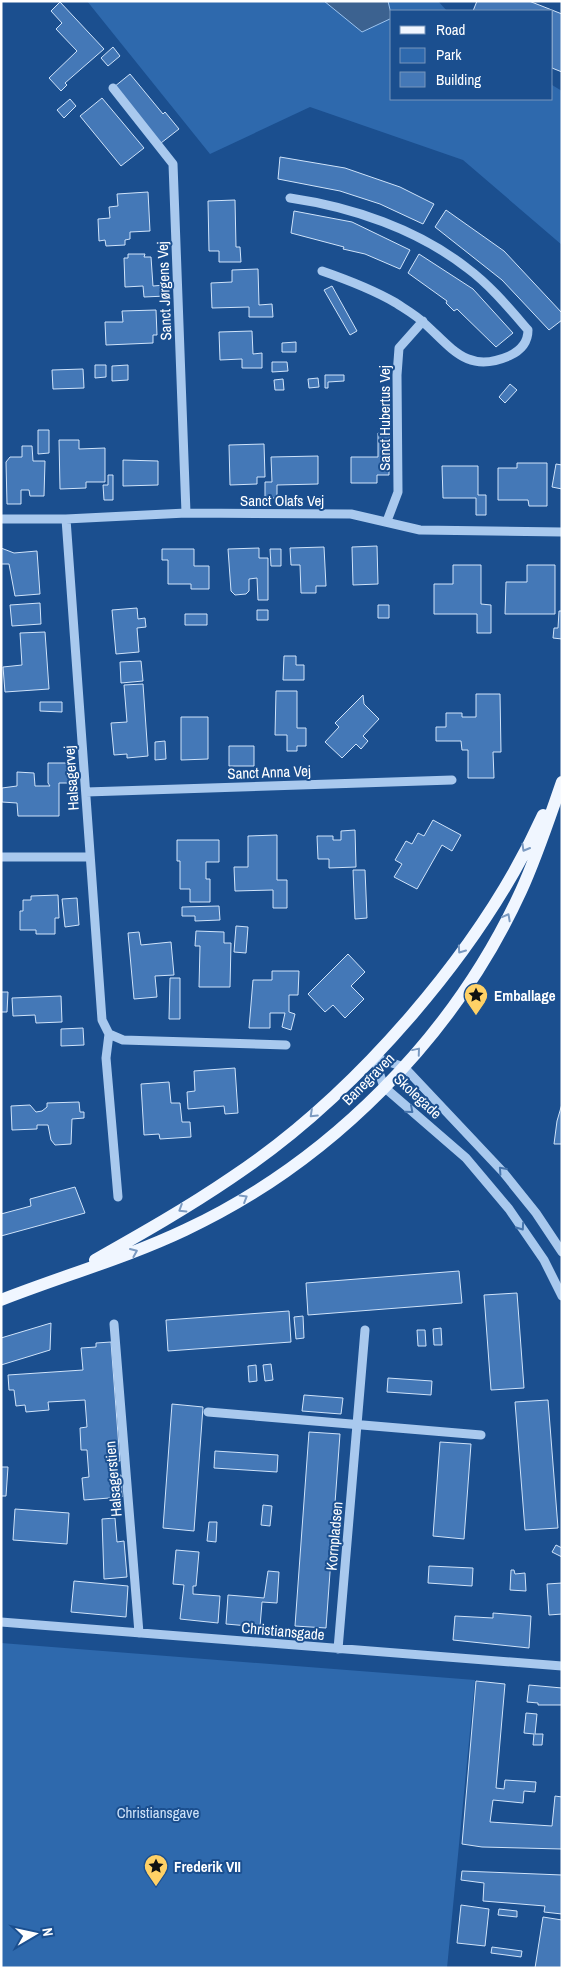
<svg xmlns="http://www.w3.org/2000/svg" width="563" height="1969" viewBox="0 0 563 1969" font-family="'Archivo Narrow',sans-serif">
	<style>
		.green { fill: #2e69ad }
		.water { fill: #3c6290; stroke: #9cc4f0 }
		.building { fill: #4478b7; stroke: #cfe3fa }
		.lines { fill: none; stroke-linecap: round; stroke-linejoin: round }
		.minor { stroke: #a9c9ee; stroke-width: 9 }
		.major { stroke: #f0f6ff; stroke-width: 12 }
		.oneway { stroke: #7b9ac1 }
		.oneway2 { stroke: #4674ac }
		.labels { text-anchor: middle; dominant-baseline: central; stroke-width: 4; stroke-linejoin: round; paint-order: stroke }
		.street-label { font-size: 15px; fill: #fff; stroke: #1b4f8f }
		.poi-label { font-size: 15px; font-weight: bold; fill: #fff; stroke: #1b4f8f; text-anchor: start }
		.park-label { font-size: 15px; fill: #cfe3fa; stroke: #1b4f8f }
	</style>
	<rect width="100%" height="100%" fill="#1b4f8f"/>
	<path class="green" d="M87 1H438L447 11H392V99H552V85L562 91V245L463 160 310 107 210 154Z
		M1 1643 475 1680 447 1968H1Z"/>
	<path class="water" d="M324 1H388L392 18 362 32Z"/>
	<path class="building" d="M477 1H529L562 14V72L552 68V11H473Z
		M60 2 104 49 65 83 67 85 61 91 49 78 77 51 56 29 62 23 51 11Z
		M113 47 120 56 108 66 101 58Z
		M130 74 163 114 165 112 179 129 161 143 114 87Z
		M102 98 144 148 121 166 80 116Z
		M70 99 76 106 64 118 57 110Z
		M280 157 345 168 400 187 434 204 423 224 380 204 340 191 278 179Z
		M148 192 150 231 130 232V239L125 240V245L106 246 105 240 99 241 98 219 110 218 109 207 118 206 117 194Z
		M235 200 236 247H240L241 262H219V251H209L208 201Z
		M446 210 504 251 562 313V320L549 330 502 280 435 227Z
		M294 211 352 222 410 250 400 269 365 254 343 249 344 247 291 233Z
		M128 254H145L144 257H151L153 286 165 285 166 296 144 297 143 286 125 287 124 258H128Z
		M419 254 473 289 513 333 496 347 457 309 454 311 446 303 447 301 408 273Z
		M258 269 259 305 272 304 273 317H249V307L212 308 211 283 232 282V270Z
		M332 286 357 331 350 335 324 290Z
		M156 310 157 335H153V343L106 345 105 322H123L122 311Z
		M252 331 253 354 262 353V368H242V359L220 360 219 332Z
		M296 342V352H282V343Z
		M272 362H287L288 371 272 372Z
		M95 365H106V377L95 378Z
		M128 365V380L112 381V366Z
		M83 369 84 388 53 389 52 370Z
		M325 375H344V381L328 382V388H325Z
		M318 378 319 387 309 388 308 379Z
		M283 379 284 390H275L274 380Z
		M510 384 517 390 505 403 499 397Z
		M38 430H49V453L38 454Z
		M378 433 389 434V475H377V483H351V457H378Z
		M59 440H79V449L105 448V482H86V488L60 489Z
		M264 444 265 477H257V484L230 485 229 445Z
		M22 446H32L33 461H45L44 496H30L29 490H21V504H7L6 462 10 457H22Z
		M318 456V484L277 485V498H265V482H272L271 457Z
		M123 460 158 461V485L123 486Z
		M517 463H547V506H529L528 500H498V468H517Z
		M556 464 562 465V489L552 487Z
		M442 466H478V495H486V515H476V498H443Z
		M108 475H113V500H104L103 485H108Z
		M377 546 378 584 353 585 352 547Z
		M324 547 326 586H316V593H301L300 565H291L290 548Z
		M1 548 14 553 37 551 40 594 15 596 9 564H1Z
		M259 548V558H268V600H258L257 578 249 579V591L246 594 235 595 231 591 228 549Z
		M162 549H194V566H209V589H191V584H168V560H162Z
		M270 549H281V566H271Z
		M453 565H481V604L491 605V633H477V614H434V584H453Z
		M527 565H555V614H505L506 582H527Z
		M40 603 41 624 12 626 10 605Z
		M378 605H389V618H378Z
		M137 608 138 619 145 618 146 627 137 628 139 652 116 654 112 610Z
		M257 610H268V620H257Z
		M559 611H562V639L553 638 554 628H558Z
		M185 614H207V625H185Z
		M45 632 49 689 5 692 3 667 22 665 20 633Z
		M284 656H296V665H304V680H283Z
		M141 661 143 681 121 683 120 662Z
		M143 684 148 756 127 758V754L114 755 111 723 127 722 124 685Z
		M276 691H297V728H306V746H297V751H287V735H275Z
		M476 694H500L501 752H493L494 778H468V750H462L461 741H436V727H446V713H462V717H476Z
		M363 695 364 704 379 719 363 736 368 741 361 749 356 744 342 758 325 742 339 727 335 723Z
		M40 702H62V712L40 711Z
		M181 717H208V759L181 760Z
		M165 741 166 759 155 760V742Z
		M229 746H254V766H229Z
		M48 763H68L69 783H59V816H18L17 803 2 802V788L17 786V772L34 773 35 786H50L48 783Z
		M433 820 461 835 452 851 442 845 417 889 394 877 402 864 395 860 406 841 412 844 418 833 424 836Z
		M355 830 356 867 329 868V859H318L317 836H333V840H341V831Z
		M277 835V880H287V908H273V890L235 891 234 867H248V836Z
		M177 840H219V862H206V879H210V902H190V889H180V861H177Z
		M353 870H365L367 918 355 919Z
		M58 895 59 918H55V934H36V930H20V911H23V900H31V896Z
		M77 898 79 925 65 927 62 899Z
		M219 906 220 920 195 921V916H182V907Z
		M236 926 248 927 246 953 234 952Z
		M196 931 224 932V943H231L230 987H199L200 946H195Z
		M139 932 141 945 171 942 174 975 155 976 157 997 134 999 128 933Z
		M348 954 365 972 351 986 364 999 345 1018 333 1005 325 1012 308 994Z
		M272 971H299L298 995H289V1012L295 1014 291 1030 282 1027 285 1013H270V1028H249L253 980H272Z
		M170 978H180V1019H169Z
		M1 992H8L7 1012H1Z
		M61 996 62 1022 36 1023 35 1015 13 1016 12 998Z
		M83 1028 84 1045 61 1046V1029Z
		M235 1068 238 1113 225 1114 224 1106 188 1109 187 1092 195 1091 194 1071Z
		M169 1082 171 1103H180L182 1122H190L191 1137 160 1139 159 1134 144 1135 141 1084Z
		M79 1102 80 1112H84V1118L72 1119 71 1144 55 1145 51 1140 48 1125H37V1129L12 1130 11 1106 30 1105 36 1112 42 1111 47 1107V1103Z
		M562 1104V1144H554L557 1121Z
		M75 1187 85 1213 1 1236V1214L31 1206 30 1199Z
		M459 1271 462 1303 308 1315 306 1283Z
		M517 1293 524 1388 491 1390 484 1295Z
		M289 1311 291 1342 168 1351 166 1320Z
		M303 1316 304 1338 296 1339 294 1317Z
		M51 1323 50 1350 1 1365V1338Z
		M441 1328 442 1345H434L433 1329Z
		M417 1330H425L426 1346H418Z
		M111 1342 120 1461H111L113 1476 121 1475 122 1497 84 1500 82 1478 89 1477 87 1450H81L80 1428 87 1427 85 1400 48 1402 49 1410 26 1412 25 1405 16 1406 14 1390H9L8 1375 83 1370 81 1348 96 1347V1343Z
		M271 1364 273 1380 265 1381 263 1365Z
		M256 1365 257 1381 249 1382 248 1366Z
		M388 1378 432 1381 431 1395 387 1392Z
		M304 1395 343 1398 341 1414 302 1411Z
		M548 1400 558 1528 525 1530 515 1402Z
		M172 1404 203 1407 194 1531 163 1528Z
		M309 1432 340 1434 326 1628 295 1626Z
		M440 1442 471 1444 464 1539 433 1536Z
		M215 1451 278 1455 277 1472 214 1468Z
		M1 1467H8L6 1496H1Z
		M263 1505 272 1506 270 1526 261 1525Z
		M15 1509 69 1513 67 1544 13 1540Z
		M115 1518 117 1542 124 1541 127 1577 104 1579 102 1519Z
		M209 1522H217L216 1542 207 1541Z
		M556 1545 562 1548V1557L552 1552Z
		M176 1550 199 1552 196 1586H193V1594L220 1596 218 1623 180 1619 184 1585 173 1584Z
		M429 1566 473 1568 472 1586 428 1583Z
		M511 1570H514L515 1574 525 1573 526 1591 510 1590Z
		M268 1571 279 1572 277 1603 262 1602 260 1627 226 1624 228 1595 264 1598Z
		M74 1581 128 1586 126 1617 71 1612Z
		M562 1583V1614L549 1615 547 1584Z
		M493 1613 531 1616 529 1648 453 1640 455 1616 493 1618Z
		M476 1681 505 1684 496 1788 504 1789 505 1780 536 1782 535 1792 524 1791 523 1803 493 1800 490 1822 552 1826 555 1796 562 1797V1849L482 1847 462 1844Z
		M529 1685 562 1688V1705H538V1703L527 1702Z
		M526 1713 537 1714 535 1734H543L542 1745H533L534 1734 524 1733Z
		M462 1871 562 1875V1914L544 1912 545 1906 483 1901 484 1883 461 1880Z
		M461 1905 489 1909 485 1946 457 1943Z
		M499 1909 517 1911V1917L498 1915Z
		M543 1917 562 1920V1968H535Z
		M492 1947 522 1951 521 1957 491 1953Z"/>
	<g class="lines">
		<path class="minor" d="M113 88 173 164 186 513
			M290 198C352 207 417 229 467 268 490 285 509 308 528 330 528 343 520 351 509 356 467 374 452 348 424 323 416 315 405 309 396 303 372 289 348 280 322 271
			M1 519H66L186 513 351 514 420 530 562 532
			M66 519 102 1020 109 1034 123 1040 286 1045
			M387 521 398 492 397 375 399 348 423 321
			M86 792 452 780
			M1 857H90
			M109 1034 106 1058 118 1197
			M374 1057 384 1087 466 1158 509 1209 544 1260 562 1296
			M374 1057 404 1067 503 1172 536 1213 562 1252
			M114 1324 139 1633
			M208 1412 481 1435
			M1 1622 562 1666
			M338 1649 365 1330"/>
		<path class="major" d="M95 1260C141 1234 187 1208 231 1178 355 1096 482 950 543 815
			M1 1300C62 1276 126 1258 185 1230 330 1162 454 1037 521 891 537 856 549 819 562 782"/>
	</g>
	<defs><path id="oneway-chevron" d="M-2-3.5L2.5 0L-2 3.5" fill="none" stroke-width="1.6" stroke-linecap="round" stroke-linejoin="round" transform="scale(1.25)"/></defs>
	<g class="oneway">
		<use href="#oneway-chevron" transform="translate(525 848) rotate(120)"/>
		<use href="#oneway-chevron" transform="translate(507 917) rotate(-62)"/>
		<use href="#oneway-chevron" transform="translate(461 950) rotate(125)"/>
		<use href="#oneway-chevron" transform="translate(417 1051) rotate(-50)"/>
		<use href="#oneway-chevron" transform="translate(313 1114) rotate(137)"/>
		<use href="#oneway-chevron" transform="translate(244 1198) rotate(-31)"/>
		<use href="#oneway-chevron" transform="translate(182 1209) rotate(148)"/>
		<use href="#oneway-chevron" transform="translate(134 1252) rotate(-23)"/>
	</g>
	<g class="oneway2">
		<use href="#oneway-chevron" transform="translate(410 1110) rotate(41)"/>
		<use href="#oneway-chevron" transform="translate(502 1170) rotate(-132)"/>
		<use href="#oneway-chevron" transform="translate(521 1227) rotate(55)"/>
	</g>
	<defs>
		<g id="sight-pin" transform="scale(1.25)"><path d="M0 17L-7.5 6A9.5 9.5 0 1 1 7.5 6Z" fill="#ffd166" stroke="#1b4f8f"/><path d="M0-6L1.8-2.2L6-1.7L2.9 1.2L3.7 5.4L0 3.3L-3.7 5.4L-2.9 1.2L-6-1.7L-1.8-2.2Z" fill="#111"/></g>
	</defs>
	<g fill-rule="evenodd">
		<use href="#sight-pin" x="476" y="995"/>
		<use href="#sight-pin" x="156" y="1866"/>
	</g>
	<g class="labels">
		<g class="street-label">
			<text transform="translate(164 291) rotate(-92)">Sanct Jørgens Vej</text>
			<text transform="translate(384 418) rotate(-90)">Sanct Hubertus Vej</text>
			<text x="282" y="500">Sanct Olafs Vej</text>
			<text transform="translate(269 772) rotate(-2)">Sanct Anna Vej</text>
			<text transform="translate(71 778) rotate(-94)">Halsagervej</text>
			<text transform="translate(368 1079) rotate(-45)">Banegraven</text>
			<text transform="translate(418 1096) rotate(43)">Skolegade</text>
			<text transform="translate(113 1479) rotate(-95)">Halsagerstien</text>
			<text transform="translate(334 1536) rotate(-85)">Kornpladsen</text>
			<text transform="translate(283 1631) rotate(5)">Christiansgade</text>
		</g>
		<g class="poi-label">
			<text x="494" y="995">Emballage</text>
			<text x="174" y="1866">Frederik VII</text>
		</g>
		<g class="park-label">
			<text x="158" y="1812">Christiansgave</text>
		</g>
	</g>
	<rect width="563" height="1969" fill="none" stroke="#ffffff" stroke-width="5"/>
	<rect x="390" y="10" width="162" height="90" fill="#1b4f8f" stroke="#7695bc"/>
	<rect x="400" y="26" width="25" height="8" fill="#f0f6ff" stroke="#7695bc"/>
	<text x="436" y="35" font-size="15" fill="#ffffff">Road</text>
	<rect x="400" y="48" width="25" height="15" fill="#2e69ad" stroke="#7695bc"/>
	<text x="436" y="60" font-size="15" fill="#ffffff">Park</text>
	<rect x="400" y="72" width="25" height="15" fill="#4478b7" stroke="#7695bc"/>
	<text x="436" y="85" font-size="15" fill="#ffffff">Building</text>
	<g transform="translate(35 1934) rotate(81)" stroke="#1b4f8f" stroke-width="4" paint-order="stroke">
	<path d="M0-4L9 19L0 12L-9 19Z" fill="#ffffff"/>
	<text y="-8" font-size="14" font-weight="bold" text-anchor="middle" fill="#ffffff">N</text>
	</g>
</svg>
